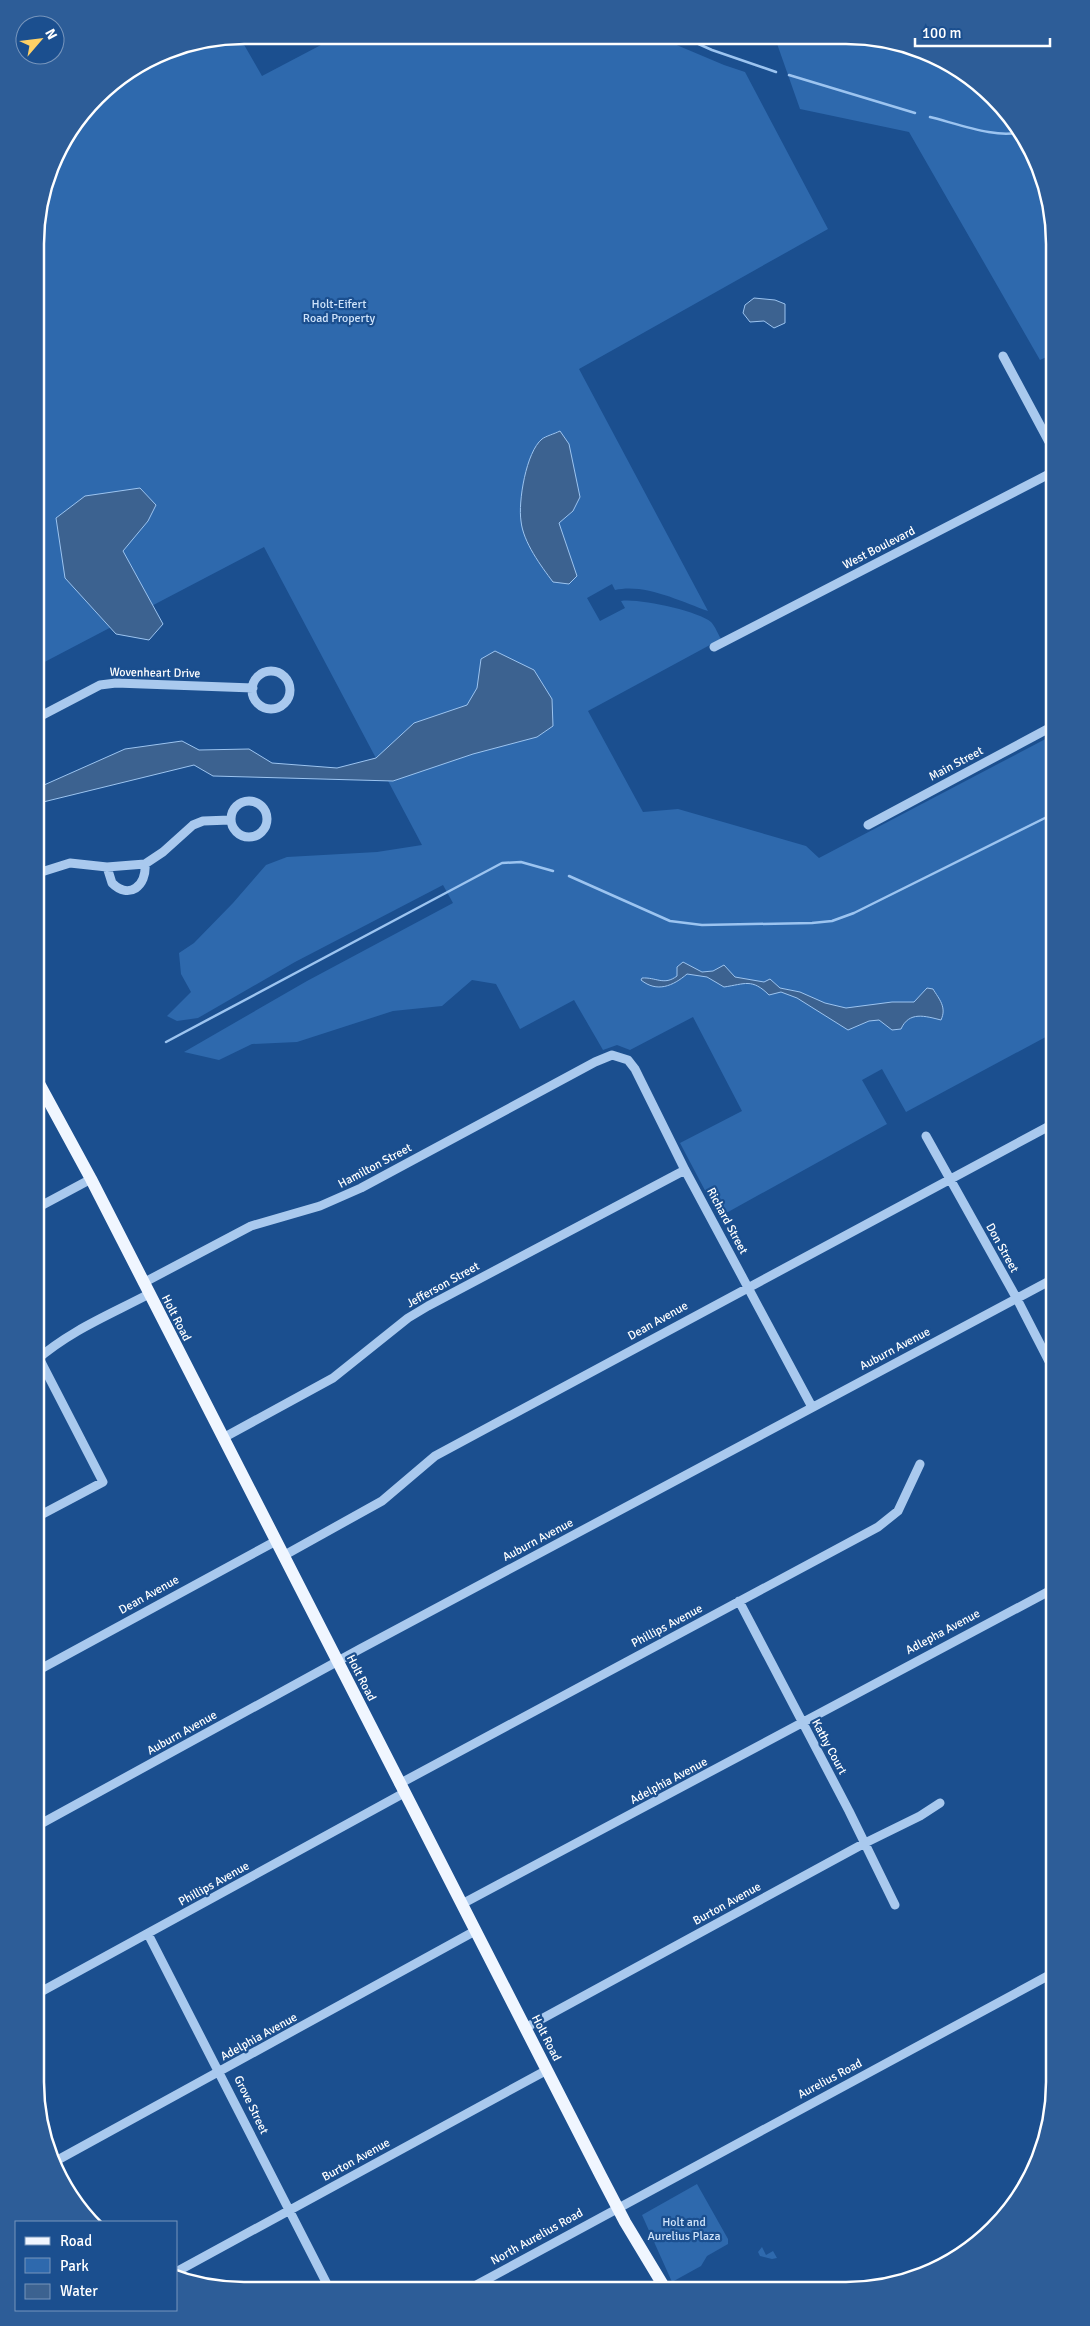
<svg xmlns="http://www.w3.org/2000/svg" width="1090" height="2326" viewBox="0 0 1090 2326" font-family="Signika,sans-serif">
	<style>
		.green { fill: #2e69ad }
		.water { fill: #3c6290; stroke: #9cc4f0 }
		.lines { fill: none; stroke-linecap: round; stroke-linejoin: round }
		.stream { stroke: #9cc4f0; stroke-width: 2.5 }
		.minor { stroke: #a9c9ee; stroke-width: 9 }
		.major { stroke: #f0f6ff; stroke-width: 12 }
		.labels { text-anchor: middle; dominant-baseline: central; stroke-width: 4.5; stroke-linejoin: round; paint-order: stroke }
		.park-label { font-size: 12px; fill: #cfe3fa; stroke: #1b4f8f }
		.street-label { font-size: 12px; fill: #fff; stroke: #1b4f8f }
		.rim { fill: none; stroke: #fff; stroke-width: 2.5 }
	</style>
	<rect width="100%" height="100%" fill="#1b4f8f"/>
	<path class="green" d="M239 36 262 76 338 36 660 38 724 65 745 72 828 229 579 369 708 611C680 601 644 583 615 590L612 584 587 598 600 621 625 608 621 601C638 598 698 611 711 622 715 626 718 634 721 639L588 711 643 812 678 809 806 846 819 858 1055 734V1032L906 1112 882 1069 862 1080 887 1124 719 1217 680 1143 742 1111 693 1017 630 1050 617 1045 603 1050 574 1000 520 1029 496 984 472 980 442 1006 393 1011 297 1042 252 1044 219 1060 184 1052 307 981 453 903 443 885 295 962 198 1018 177 1021 167 1016 191 992 181 974 179 953 194 943 233 903 266 865 287 857 377 852 422 845 264 547 35 667V230L56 152 106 87 164 51Z
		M775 38 886 39 939 57 984 87 1020 128 1048 190 1055 244V353L1040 360 909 132 800 109Z
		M697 2184 728 2239V2244L707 2256 701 2266 672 2282 642 2215Z
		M762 2247 766 2255 773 2251 777 2258 772 2259 760 2256 758 2252Z"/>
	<path class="water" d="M754 298 775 300 785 304V323L774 328 764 321 750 322 743 313 745 305Z
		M560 431 569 444 580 497 573 511 559 523 577 576 569 584 553 582C541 566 523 542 521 521 518 502 526 452 542 439 546 436 554 434 560 431Z
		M140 488 156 505 148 521 123 551 163 624 149 640 116 634 65 578 56 518 85 496Z
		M495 651 534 670 552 699 553 726 537 737 473 754 393 781 213 776 194 765 35 804V789L125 749 182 741 199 750 249 749 272 763 337 768 376 758 414 723 467 705 477 688 481 659Z
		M683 962 702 972 713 971 724 965 735 977 764 982 770 979 780 988 800 992 825 1003 846 1008 892 1002H914L927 988 933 989C939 999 947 1007 941 1020 925 1016 909 1011 901 1029L892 1030 879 1020 869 1021 848 1030 797 998 781 992 769 995C752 978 745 984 724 987L707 977 687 974C673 986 657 993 641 980L642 978C656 977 664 986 677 976V967Z"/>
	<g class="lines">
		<path class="stream" d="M685 38 712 50 776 72
			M789 75 915 113
			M930 117C952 122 1002 141 1021 131
			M569 876 670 921 702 925 812 923 832 921 854 913 1055 813
			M166 1042 502 863 521 862 553 871"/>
		<path class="minor" d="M1003 356 1055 453
			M714 647 1055 471
			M252 690a19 19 0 1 1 38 0a19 19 0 1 1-38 0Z
			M35 719 100 685 116 683 253 688
			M231 819a18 18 0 1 1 36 0a18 18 0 1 1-36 0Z
			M868 825 1055 725
			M107 867 112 883C129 900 147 886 145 864
			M35 874 70 863 107 867 145 864 163 852 193 825 203 821 230 820
			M926 1136 1017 1299 1055 1373
			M35 1209 91 1179
			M143 1283 251 1226 320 1206 361 1188 595 1062 612 1055 628 1060 635 1069 685 1170 812 1407
			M35 1361C71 1330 107 1316 149 1294
			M223 1438 333 1378 408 1318 428 1306 685 1170
			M35 1518 103 1482 39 1358
			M283 1556 382 1501 435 1456 1055 1123
			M739 1601 849 1811 895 1905
			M35 1672 276 1541
			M399 1784 878 1527 898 1511 920 1464
			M35 1827 360 1649 1055 1278
			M462 1904 1055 1588
			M148 1934 329 2288
			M35 1995 404 1793
			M525 2028 863 1844 920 1816 940 1803
			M54 2162 475 1931
			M176 2272 547 2070
			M469 2289 1055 1972"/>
		<path class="major" d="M35 1076 91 1179 601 2176 625 2222 666 2290"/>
	</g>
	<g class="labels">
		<g class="park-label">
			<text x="339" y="304">Holt-Eifert<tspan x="339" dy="14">Road Property</tspan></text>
			<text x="684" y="2222">Holt and<tspan x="684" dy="14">Aurelius Plaza</tspan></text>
		</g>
		<g class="street-label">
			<text transform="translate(879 548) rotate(-27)">West Boulevard</text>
			<text transform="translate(155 673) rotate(1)">Wovenheart Drive</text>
			<text transform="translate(956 764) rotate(-28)">Main Street</text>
			<text transform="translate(375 1166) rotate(-28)">Hamilton Street</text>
			<text transform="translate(727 1221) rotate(62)">Richard Street</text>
			<text transform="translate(1002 1248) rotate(61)">Don Street</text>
			<text transform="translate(443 1285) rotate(-29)">Jefferson Street</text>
			<text transform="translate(176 1318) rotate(63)">Holt Road</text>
			<text transform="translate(658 1321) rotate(-29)">Dean Avenue</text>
			<text transform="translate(895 1349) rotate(-28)">Auburn Avenue</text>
			<text transform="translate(538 1540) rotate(-28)">Auburn Avenue</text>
			<text transform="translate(149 1595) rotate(-29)">Dean Avenue</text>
			<text transform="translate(667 1626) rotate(-28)">Phillips Avenue</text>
			<text transform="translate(943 1632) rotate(-28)">Adlepha Avenue</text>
			<text transform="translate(361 1678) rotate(63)">Holt Road</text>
			<text transform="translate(182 1733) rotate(-29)">Auburn Avenue</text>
			<text transform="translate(829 1747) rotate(62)">Kathy Court</text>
			<text transform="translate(669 1781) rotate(-28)">Adelphia Avenue</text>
			<text transform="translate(214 1884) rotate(-29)">Phillips Avenue</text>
			<text transform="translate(727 1904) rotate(-29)">Burton Avenue</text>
			<text transform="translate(259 2037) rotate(-29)">Adelphia Avenue</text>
			<text transform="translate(546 2038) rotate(63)">Holt Road</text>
			<text transform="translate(830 2079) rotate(-28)">Aurelius Road</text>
			<text transform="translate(251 2105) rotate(64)">Grove Street</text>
			<text transform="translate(356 2160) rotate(-29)">Burton Avenue</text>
			<text transform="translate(537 2237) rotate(-29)">North Aurelius Road</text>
		</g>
	</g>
	<path d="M0 0H1090V2326H0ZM244 44H846A200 200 0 0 1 1046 244V2082A200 200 0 0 1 846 2282H244A200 200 0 0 1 44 2082V244A200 200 0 0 1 244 44Z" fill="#2d5d98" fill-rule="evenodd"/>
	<path class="rim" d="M244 44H846A200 200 0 0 1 1046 244V2082A200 200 0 0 1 846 2282H244A200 200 0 0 1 44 2082V244A200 200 0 0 1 244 44Z"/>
	<rect x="15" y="2221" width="162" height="90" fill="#1b4f8f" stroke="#7695bc"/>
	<rect x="25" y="2237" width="25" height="8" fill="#f0f6ff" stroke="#7695bc"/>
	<text x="60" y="2246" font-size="15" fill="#ffffff">Road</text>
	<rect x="25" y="2258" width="25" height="15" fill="#2e69ad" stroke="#7695bc"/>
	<text x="60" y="2271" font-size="15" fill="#ffffff">Park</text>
	<rect x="25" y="2284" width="25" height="15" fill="#3c6290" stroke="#7695bc"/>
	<text x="60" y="2296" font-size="15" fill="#ffffff">Water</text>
	<g transform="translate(40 40) rotate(62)"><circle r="24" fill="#1b4f8f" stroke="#7695bc"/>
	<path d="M0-4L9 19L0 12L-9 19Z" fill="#ffd166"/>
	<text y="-8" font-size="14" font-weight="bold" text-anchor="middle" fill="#ffffff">N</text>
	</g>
	<path d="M915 38v8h135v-8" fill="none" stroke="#ffffff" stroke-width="2.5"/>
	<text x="922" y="38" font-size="15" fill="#ffffff" stroke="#1b4f8f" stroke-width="4" paint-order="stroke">100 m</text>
</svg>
